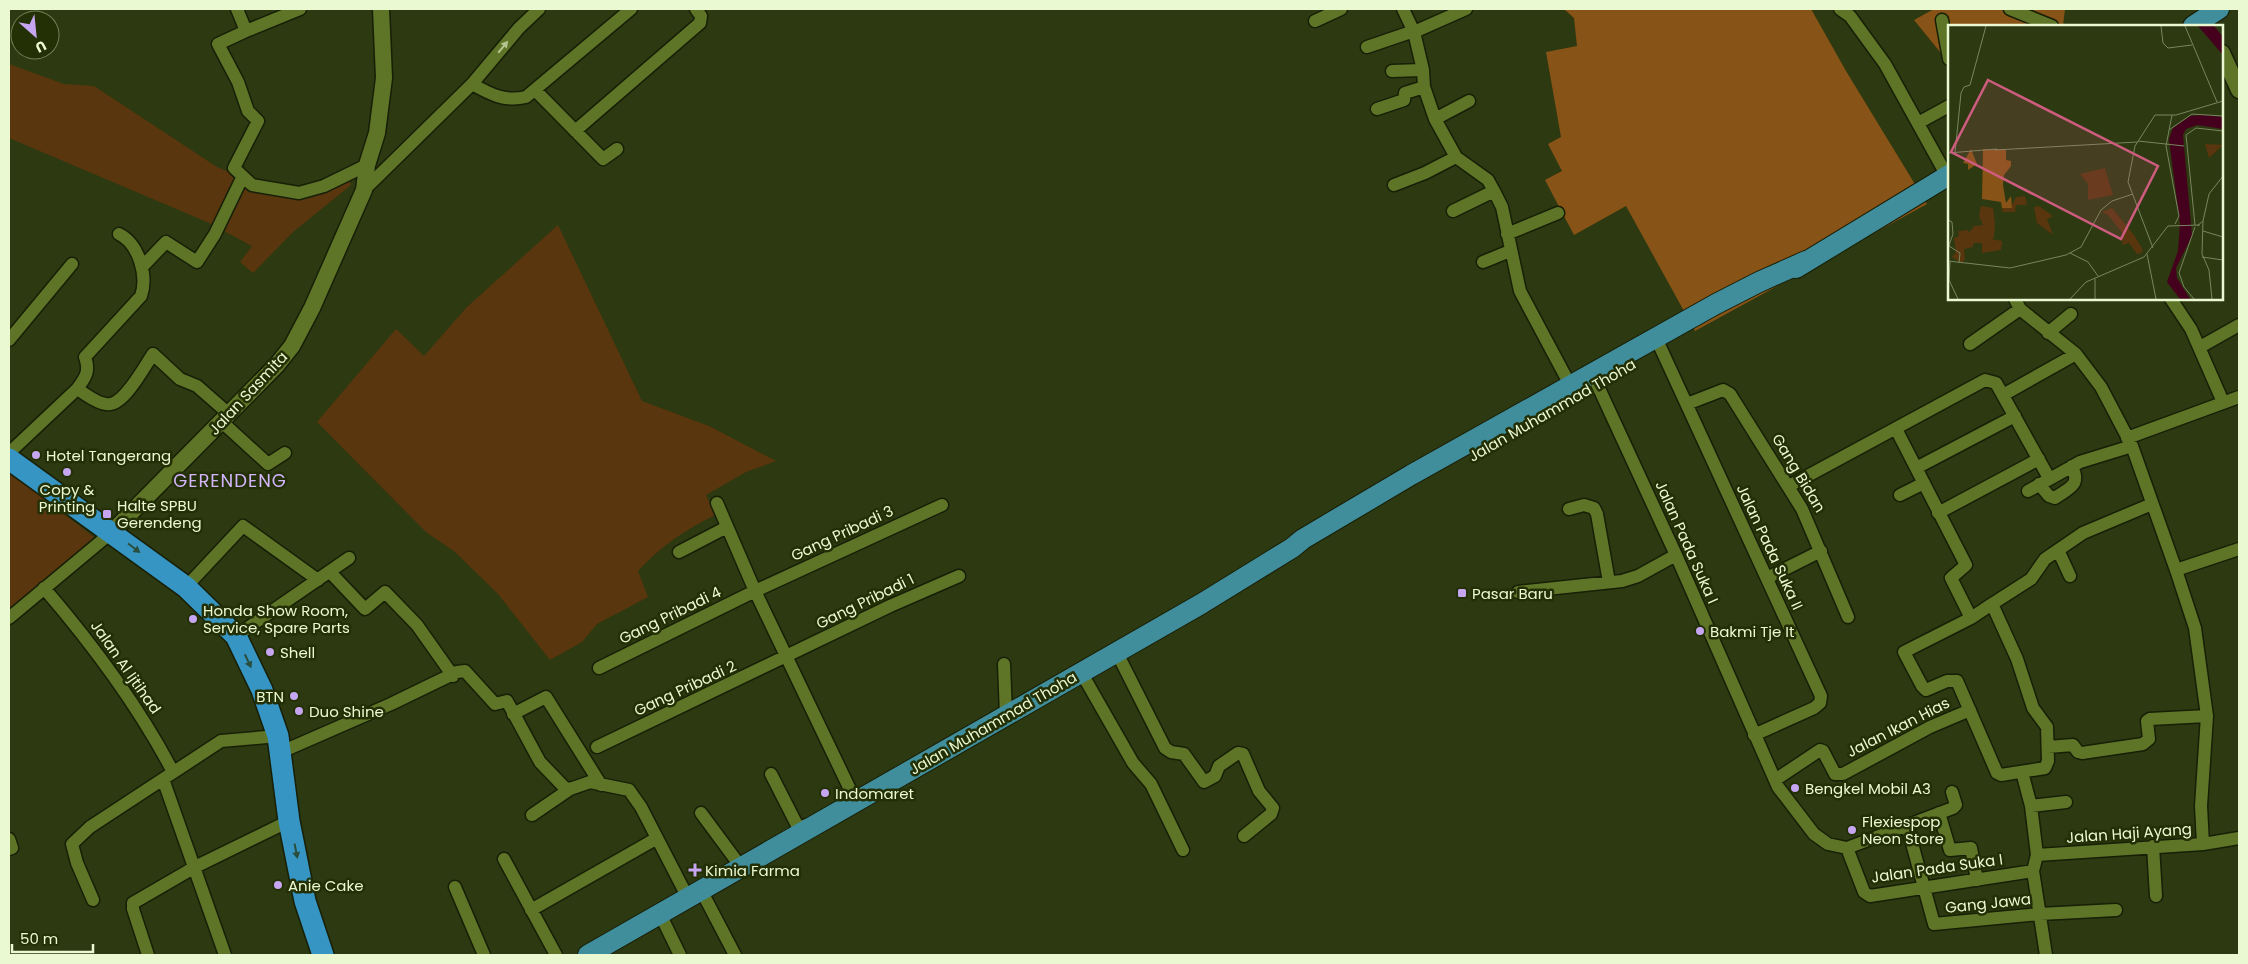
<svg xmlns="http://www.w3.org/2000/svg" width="2248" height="964" viewBox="0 0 2248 964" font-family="Poppins,sans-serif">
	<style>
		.green { fill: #59360e }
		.forest { fill: #885316 }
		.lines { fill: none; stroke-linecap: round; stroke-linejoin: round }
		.minor-casing { stroke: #171f07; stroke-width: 15 }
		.tertiary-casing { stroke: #171f07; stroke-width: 19 }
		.primary-casing { stroke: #171f07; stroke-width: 22 }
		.trunk-casing { stroke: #171f07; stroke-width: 24 }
		.minor { stroke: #5e7527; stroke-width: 12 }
		.tertiary { stroke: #5e7527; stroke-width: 16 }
		.primary { stroke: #408d9c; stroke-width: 20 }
		.trunk { stroke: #3695c3; stroke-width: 21 }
		.oneway { fill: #b3c48e }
		.oneway2 { fill: #294e3e }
		.poi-dot { fill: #c6a6f0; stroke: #232f05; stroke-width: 2 }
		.labels { text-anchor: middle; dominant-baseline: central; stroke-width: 5; stroke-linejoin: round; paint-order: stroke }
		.street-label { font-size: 15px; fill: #ebf9d2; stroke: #232f05 }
		.poi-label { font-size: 15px; fill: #ebf9d2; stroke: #232f05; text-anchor: start }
		.quarter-label { font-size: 18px; letter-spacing: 1px; fill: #d3b5fa; stroke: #232f05 }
		.inset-road { fill: none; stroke: #79865e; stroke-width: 1 }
		.view { fill: #ce5c7f; fill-opacity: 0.15; stroke: #ce5c7f; stroke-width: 2.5 }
		.inset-edge { fill: none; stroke: #ebf9d2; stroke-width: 2.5 }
	</style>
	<rect width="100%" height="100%" fill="#2d3910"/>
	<path class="green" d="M9 64 64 84 94 86 217 167 261 185 296 191 347 174 351 185 293 232 253 273 240 262 252 246 207 222 9 138Z
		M558 225 642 401 709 426 776 461 746 472 706 495 715 515C685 530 661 546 638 571L648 597 597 624 582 642 550 660 498 594 455 552 426 532 317 422 396 329 424 356 467 307Z
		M9 471 100 542 9 609Z"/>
	<path class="forest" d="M1564 9H1811L1846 71 1927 204 1695 331 1626 206 1574 235 1545 180 1562 171 1548 144 1561 137 1546 52 1577 46 1574 18Z
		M1934 9H2065L2063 26H1949V63L1914 20Z"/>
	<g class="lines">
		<g class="minor-casing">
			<path id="minor" d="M237 9 246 31 300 9
				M1403 9 1414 32 1423 70 1424 87 1435 119 1456 157 1488 180 1494 191 1502 207 1520 291 1576 396
				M1840 9 1850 16 1885 64 1947 176
				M2010 9 2052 26
				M1942 20 1949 59
				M1315 21 1341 9
				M246 31 218 44 238 82 248 111 258 121 234 168 252 185 299 193 324 186 367 165
				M1414 32 1466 9
				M1367 47 1414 31
				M1392 71 1423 70
				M472 84C490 94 504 102 526 97L631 9
				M535 90 603 159 617 149
				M1377 109 1404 100 1405 93 1424 87
				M1435 119 1469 101
				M1918 123 1949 106
				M575 131 700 23 701 16 696 9
				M1394 185 1425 173 1456 157
				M364 190 472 84 519 28 539 9
				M1453 211 1494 191
				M1507 234 1558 213
				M1483 262 1510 251
				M142 267 166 242 197 262 215 234 242 178
				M2015 299 2020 309 2076 354 2101 387 2132 446 2176 570 2195 628 2207 716 2201 806 2203 844
				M2171 299 2191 329 2223 402
				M2048 333 2071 314
				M1656 338 1821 696 1820 703 1814 708 1754 735
				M9 340 72 264
				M1970 344 2020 309
				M2200 347 2239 325
				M1597 384 1676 555 1778 787 1814 834 1828 844 1847 848 1864 892 1870 896 2033 871
				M77 389C86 394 96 403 106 404 123 408 144 367 153 354L180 379 197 386 229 414
				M2003 395 2076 354
				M1687 404 1723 390 1730 394 1802 509 1848 617
				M222 422 268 464 285 453
				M1896 429 1966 565 1951 578 1971 618 1992 604 2017 659 2033 708 2047 727 2048 761 2045 768 2001 775 1997 773 1957 681H1947L1926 690 1922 686 1904 652 1971 618
				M2127 438 2239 397
				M9 453 77 389C86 377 90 371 85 357L141 296C148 276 139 244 119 234
				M1918 467 2015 416
				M2039 484 2049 496 2055 498C2070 487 2081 486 2072 466
				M1789 486 1985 380 1996 383 2049 478
				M2028 491 2080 462 2132 446
				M1900 495 1924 483
				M717 503 755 591 856 802
				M1569 509 1584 505 1594 508 1597 514 1609 582
				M1938 513 2039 459
				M2058 550 2070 576
				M679 552 727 527
				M2176 570 2239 549
				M330 572 365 609 385 592 417 625 453 676
				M1767 578 1821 551
				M186 587 243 526 318 580
				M44 588C93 645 138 705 173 772
				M1518 592 1622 581 1638 576 1676 555
				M1992 604 2031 579 2045 559 2083 533 2152 504
				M9 618 112 532
				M236 636 349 558
				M1116 651 1165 748 1171 752 1184 754 1204 782 1215 776 1219 766 1238 753 1243 754 1259 791 1273 808 1271 814 1244 836
				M1004 664 1006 715
				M599 668 755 591 942 505
				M1081 672 1133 763 1151 784 1183 850
				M513 714 546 697 601 785
				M597 747 890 606 959 576
				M2048 747 2073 745 2078 752 2082 753 2143 744 2149 739 2147 721 2150 719 2207 716
				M281 752 391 704 457 672 465 671 495 704 507 701 540 762 565 788 570 789
				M2022 772 2031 806 2037 855
				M771 774 798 827 807 825 810 828
				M163 779 225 955
				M1775 780 1820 750 1823 751 1835 774H1843L1930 727 1970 710
				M2031 806 2066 802
				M701 813 741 867
				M1939 813 1950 850 1971 848 1977 880
				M532 815 570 789 590 782 629 790 641 807 688 898
				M1907 825 1934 924 2040 914 2116 910
				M9 839 12 848 9 849
				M2153 846 2156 896
				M1847 848 1953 808 1956 805 1952 792
				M504 859 556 955
				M455 887 484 955
				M701 890 735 955
				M93 900 77 863 72 844 90 827 221 741 278 736
				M531 910 652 841H657
				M660 914 680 955
				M148 955 133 909V903L195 867 289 821
				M2046 955 2033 871 2037 855 2203 844 2239 838"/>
		</g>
		<g class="tertiary-casing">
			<path id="tertiary" d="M2222 53 2239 90
				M112 532 276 366 292 346 312 308 364 190 367 165 377 133 384 78 381 9"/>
		</g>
		<g class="primary-casing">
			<path id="primary" d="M2193 26 2219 9
				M1796 268 1949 175
				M588 955 1201 604 1292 548 1303 539 1411 475 1716 304 1759 282 1806 261"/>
		</g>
		<g class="trunk-casing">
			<path id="trunk" d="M9 459 186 587 236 636 262 690 278 736 289 821 305 901 323 955"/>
		</g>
		<use href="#minor" class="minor"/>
		<use href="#tertiary" class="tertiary"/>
		<use href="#primary" class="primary"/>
		<use href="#trunk" class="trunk"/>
	</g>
	<defs><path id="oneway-solid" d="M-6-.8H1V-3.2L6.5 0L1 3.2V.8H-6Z" transform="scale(1.25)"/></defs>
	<use class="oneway" href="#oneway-solid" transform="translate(503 47) rotate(-50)"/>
	<g class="oneway2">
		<use href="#oneway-solid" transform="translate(134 548) rotate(37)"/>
		<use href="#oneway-solid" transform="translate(248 661) rotate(65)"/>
		<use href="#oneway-solid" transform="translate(296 851) rotate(79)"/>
	</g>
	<g class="poi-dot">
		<circle cx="36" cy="455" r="5"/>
		<circle cx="67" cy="472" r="5"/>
		<rect x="102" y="509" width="10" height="10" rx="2.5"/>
		<rect x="1457" y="588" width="10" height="10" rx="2.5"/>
		<circle cx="193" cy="619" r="5"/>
		<circle cx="1700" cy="631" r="5"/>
		<circle cx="270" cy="652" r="5"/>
		<circle cx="294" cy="696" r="5"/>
		<circle cx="299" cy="711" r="5"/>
		<circle cx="1795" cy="788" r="5"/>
		<circle cx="825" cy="793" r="5"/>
		<circle cx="1852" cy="830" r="5"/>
		<path d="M692.5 862.5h5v5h5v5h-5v5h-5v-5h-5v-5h5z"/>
		<circle cx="278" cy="885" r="5"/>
	</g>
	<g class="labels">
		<g class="street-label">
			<text transform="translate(248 393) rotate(-47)">Jalan Sasmita</text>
			<text transform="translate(1552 410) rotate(-30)">Jalan Muhammad Thoha</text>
			<text transform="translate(1799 473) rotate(59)">Gang Bidan</text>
			<text transform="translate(842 533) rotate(-25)">Gang Pribadi 3</text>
			<text transform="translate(1687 542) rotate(66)">Jalan Pada Suka I</text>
			<text transform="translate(1770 547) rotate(65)">Jalan Pada Suka II</text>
			<text transform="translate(865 601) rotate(-26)">Gang Pribadi 1</text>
			<text transform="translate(670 615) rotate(-26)">Gang Pribadi 4</text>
			<text transform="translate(126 667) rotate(55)">Jalan Al Ijtihad</text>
			<text transform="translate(685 688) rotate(-25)">Gang Pribadi 2</text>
			<text transform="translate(993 723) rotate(-30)">Jalan Muhammad Thoha</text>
			<text transform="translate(1898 727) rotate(-27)">Jalan Ikan Hias</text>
			<text transform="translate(2129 833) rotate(-4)">Jalan Haji Ayang</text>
			<text transform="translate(1937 868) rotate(-8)">Jalan Pada Suka I</text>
			<text transform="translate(1988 903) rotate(-6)">Gang Jawa</text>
		</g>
		<g class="poi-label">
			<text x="46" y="455">Hotel Tangerang</text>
			<text x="67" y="489" text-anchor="middle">Copy &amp;<tspan x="67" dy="17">Printing</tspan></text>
			<text x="117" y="505">Halte SPBU<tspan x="117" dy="17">Gerendeng</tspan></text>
			<text x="1472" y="593">Pasar Baru</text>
			<text x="203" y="610">Honda Show Room,<tspan x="203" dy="17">Service, Spare Parts</tspan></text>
			<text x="1710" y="631">Bakmi Tje It</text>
			<text x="280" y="652">Shell</text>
			<text x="284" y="696" text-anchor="end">BTN</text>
			<text x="309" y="711">Duo Shine</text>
			<text x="1805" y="788">Bengkel Mobil A3</text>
			<text x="835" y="793">Indomaret</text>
			<text x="1862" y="821">Flexiespop<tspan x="1862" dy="17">Neon Store</tspan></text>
			<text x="705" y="870">Kimia Farma</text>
			<text x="288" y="885">Anie Cake</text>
		</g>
		<g class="quarter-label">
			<text x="230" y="480">GERENDENG</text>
		</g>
	</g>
	<g transform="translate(1948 25)">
		<rect width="275" height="275" fill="#2d3910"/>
		<path d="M257 119 275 120 261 133ZM157 143 165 170 140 175V159L132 149ZM77 171 79 180H68L67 187H55L54 183H63L68 172ZM33 181 45 183 47 199 46 213 43 214 54 216 53 225 34 228V218H25V222L16 224 17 235 13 238 4 232 8 227 6 213 11 211 10 206 20 205 21 208 26 201 35 200 31 191ZM91 181 105 191 99 194 105 210 89 198 86 182ZM164 183 186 210 195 225 193 228 189 229 181 218 174 220 175 209 160 190 154 187Z" fill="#59360e"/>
		<path d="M23 124 29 139 20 145V139L15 138ZM35 124H58V135L63 136V141L56 150 55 160 58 178 63 171 64 183H54L53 177 34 174Z" fill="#885316"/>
		<path d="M250 1H266L275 12V30ZM255 90 275 92V104L249 100 238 104 235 110 244 211 228 243 229 253 242 274H232L219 257 230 226 232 198 221 114 225 103 242 91Z" fill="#44001c"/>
		<path class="inset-road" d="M213 1 215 18 220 23 244 20M237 1 269 77M221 105 244 89 275 91M190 116 236 121M218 121 224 90M218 121 231 191 227 199M47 125 189 117M0 128 49 124M7 128 13 68 16 62 22 60 38 1M0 195 4 197 5 209 0 223M255 196 254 229 261 245 264 274M247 200 238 110 248 103 275 106M249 201 255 196 261 169 275 151M255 206 275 212M1 221 12 228 11 238M205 223 180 157 187 121 207 90H228L275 76M122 228 140 237 150 251M199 229 208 274M254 232 275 235M0 236 62 243 118 230 133 222 153 185 164 176 185 169M2 237 1 255 10 274M122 274 138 257 196 232 220 201 252 200M147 274V254M246 274 236 262 231 248 247 202"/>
		<path class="view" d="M40 55 210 141 173 214 3 127Z"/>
		<rect width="275" height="275" class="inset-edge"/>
	</g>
	<rect width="2248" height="964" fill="none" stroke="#ebf9d2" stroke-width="20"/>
	<g transform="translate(35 35) rotate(153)"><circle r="24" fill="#232f05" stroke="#738057"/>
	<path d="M0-4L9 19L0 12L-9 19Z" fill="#c6a6f0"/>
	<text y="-8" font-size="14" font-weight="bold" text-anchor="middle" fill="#ebf9d2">U</text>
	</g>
	<path d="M12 944v8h81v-8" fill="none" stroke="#ebf9d2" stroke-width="2.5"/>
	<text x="20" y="944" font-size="15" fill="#ebf9d2" stroke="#232f05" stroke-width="4" paint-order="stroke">50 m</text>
</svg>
